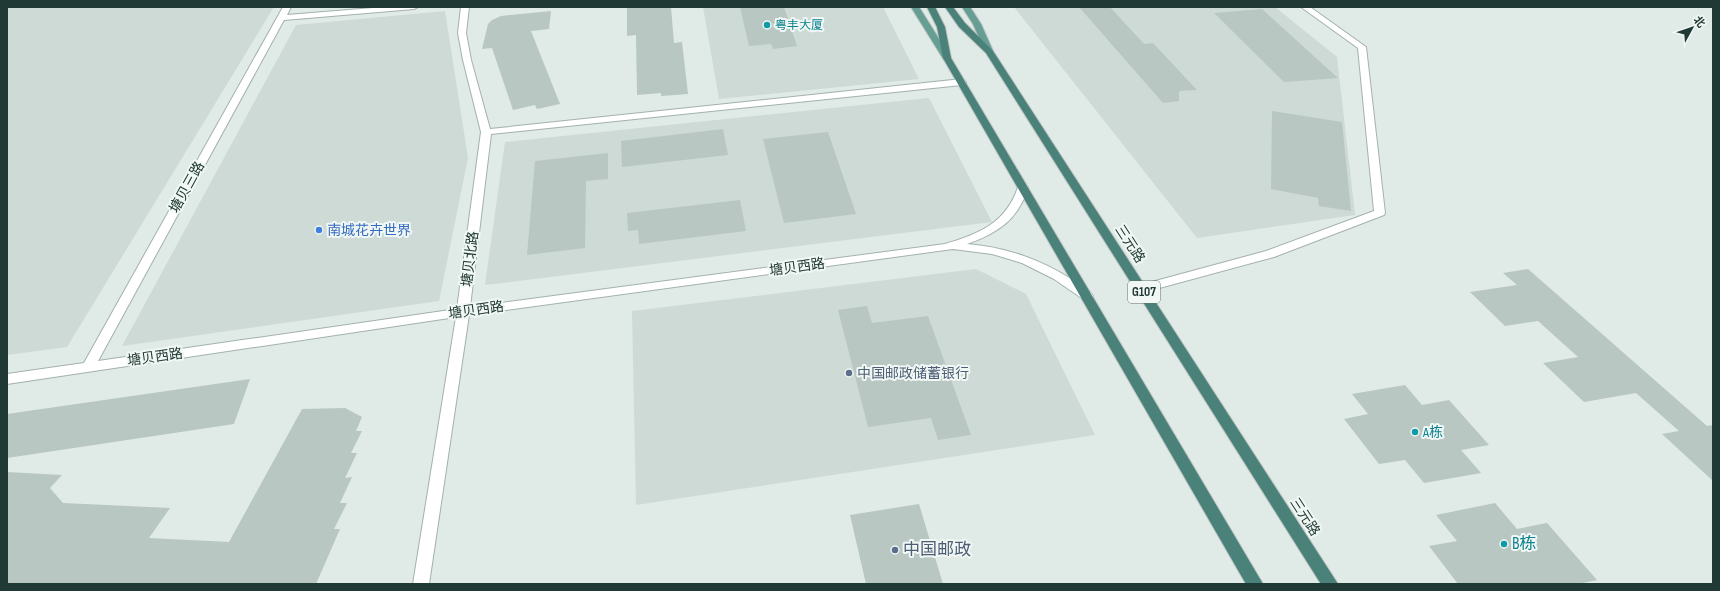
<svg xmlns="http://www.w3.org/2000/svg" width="1720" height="591" viewBox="0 0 1720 591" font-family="'Sofia Sans Condensed','Noto Sans SC',sans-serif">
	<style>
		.built { fill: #cedad5 }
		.building { fill: #b8c7c2 }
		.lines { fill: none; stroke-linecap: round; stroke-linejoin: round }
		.minor-casing { stroke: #a3b1ad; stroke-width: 2 }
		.tertiary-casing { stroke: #a3b1ad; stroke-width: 2 }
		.primary-casing { stroke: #bcc4c2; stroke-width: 2 }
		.trunk-casing { stroke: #bcc4c2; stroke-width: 2 }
		.minor { fill: #fff; fill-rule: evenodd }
		.tertiary { fill: #fff; fill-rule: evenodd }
		.primary { fill: #669e93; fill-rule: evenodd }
		.trunk { fill: #4a8178; fill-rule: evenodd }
		.culture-dot { fill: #0f9aa8; stroke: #f0f7f4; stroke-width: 1.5 }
		.shop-dot { fill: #3f7fe0; stroke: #f0f7f4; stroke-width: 1.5 }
		.service-dot { fill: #5c6f8a; stroke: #f0f7f4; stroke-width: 1.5 }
		.labels { text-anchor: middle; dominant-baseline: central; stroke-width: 4; stroke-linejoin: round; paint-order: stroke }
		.far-culture-label { font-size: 12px; fill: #0d838f; stroke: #f0f7f4; text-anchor: start }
		.shield { fill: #f0f7f4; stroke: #5f726e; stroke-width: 1 }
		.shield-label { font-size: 13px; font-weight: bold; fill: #213934 }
		.street-label { font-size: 14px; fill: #213934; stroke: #f0f7f4 }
		.shop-label { font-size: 14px; fill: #366cbe; stroke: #f0f7f4; text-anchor: start }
		.service-label { font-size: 14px; fill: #4e5e75; stroke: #f0f7f4; text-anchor: start }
		.culture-label { font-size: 14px; fill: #0d838f; stroke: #f0f7f4; text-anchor: start }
		.near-culture-label { font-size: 17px; fill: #0d838f; stroke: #f0f7f4; text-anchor: start }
		.near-service-label { font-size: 17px; fill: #4e5e75; stroke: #f0f7f4; text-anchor: start }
	</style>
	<rect width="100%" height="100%" fill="#e0eae6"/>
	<path class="built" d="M7 7H274L67 347 7 355Z
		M703 7H883L919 79 719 99Z
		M1014 7H1275L1337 57 1355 215 1197 238Z
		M445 11 468 158 439 301 122 346 296 25Z
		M929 98 992 222 485 285 505 142Z
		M976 269 1026 294 1095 435 636 505 632 311Z"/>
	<path class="building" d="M627 7H671L674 43 682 42 688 94 661 96V93L637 95 636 35 627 36Z
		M740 7H784L797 46 773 49 771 44 749 46Z
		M1079 7H1110L1144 44 1153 43 1197 90 1179 91V101L1163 103Z
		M1262 9 1338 78 1284 82 1214 13Z
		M551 11 549 29 531 31 560 104 537 109 535 105 513 110 492 48 482 49 488 24 492 20 501 16Z
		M1272 111 1342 122 1351 211 1319 206 1318 198 1271 189Z
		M723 129 728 155 622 167 621 141Z
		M828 132 856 214 784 223 763 139Z
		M608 153V179L586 181 585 248 527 255 535 161Z
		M740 200 746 231 639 244 638 230 628 231 627 213Z
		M1528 269 1707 426 1713 425V481L1662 434 1679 431 1636 393 1584 402 1543 363 1578 357 1538 321 1505 326 1470 292 1517 285 1503 273Z
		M867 306 872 323 928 316 971 435 938 440 931 418 868 427 838 310Z
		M250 379 234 424 7 458V414Z
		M1405 385 1422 405 1449 400 1489 445 1461 450 1481 473 1424 483 1405 460 1379 464 1344 419 1368 414 1352 394Z
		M345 408 362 417 356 431H362L351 453H357L345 478 352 477 340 503H347L334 529H340L316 584H7V472L62 475 50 488 63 503 170 508 149 538 229 542 302 409Z
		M1495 503 1517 529 1547 523 1597 580 1578 584H1458L1429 546 1457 541 1436 515Z
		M919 504 943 584H866L850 515Z"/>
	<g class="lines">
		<g class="minor-casing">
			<path id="minor" d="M283 7H291L287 15 385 7H418L414 9 284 20 98 361 457 309 481 132 463 60 458 33 461 7H469L466 33 471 60 490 129 962 79 966 82 962 85 491 134 470 307 945 244C979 234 1006 223 1018 187L1023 184 1028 187C1019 219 998 233 967 244 1006 247 1042 260 1074 281 1080 285 1089 290 1093 296L1091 299H1083L1054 279 1022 263 992 254 953 249 469 315 429 584H413L456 317 7 384V374L84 363Z"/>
		</g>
		<g class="tertiary-casing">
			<path id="tertiary" d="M1301 7H1310L1366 47 1385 213 1384 215 1274 257 1141 293 1137 292 1135 289 1137 286 1266 251 1374 211 1358 48Z"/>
		</g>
		<g class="primary-casing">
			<path id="primary" d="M911 7H919L951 58 950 60H944Z
				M962 7H970L981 24 993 51 992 53 989 54 985 51 973 24Z"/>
		</g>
		<g class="trunk-casing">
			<path id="trunk" d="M927 7H935L945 27 951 58 1263 584H1246L943 58 937 27Z
				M945 7H953L965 23 993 51 1338 584H1321L986 53 959 27Z"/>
		</g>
		<use href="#minor" class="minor"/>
		<use href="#tertiary" class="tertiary"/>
		<use href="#primary" class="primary"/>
		<use href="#trunk" class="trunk"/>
	</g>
	<g class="culture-dot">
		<circle cx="767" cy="25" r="4"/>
		<circle cx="1415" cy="432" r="4"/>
		<circle cx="1504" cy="544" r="4"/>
	</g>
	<circle class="shop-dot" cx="319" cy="230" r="4"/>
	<g class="service-dot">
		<circle cx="849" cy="373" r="4"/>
		<circle cx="895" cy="550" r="4"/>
	</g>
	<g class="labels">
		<g class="far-culture-label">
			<text x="775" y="25">粤丰大厦</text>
		</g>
		<rect class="shield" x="1128" y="281" width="32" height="22" rx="3"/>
		<g class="shield-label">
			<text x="1144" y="292">G107</text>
		</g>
		<g class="street-label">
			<text transform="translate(187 187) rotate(-61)">塘贝三路</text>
			<text transform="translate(1130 244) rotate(57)">三元路</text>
			<text transform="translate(470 259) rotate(-83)">塘贝北路</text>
			<text transform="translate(797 267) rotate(-8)">塘贝西路</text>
			<text transform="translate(476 310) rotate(-8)">塘贝西路</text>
			<text transform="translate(155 357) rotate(-8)">塘贝西路</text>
			<text transform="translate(1305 517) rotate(57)">三元路</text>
		</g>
		<g class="shop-label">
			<text x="327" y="230">南城花卉世界</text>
		</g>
		<g class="service-label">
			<text x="857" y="373">中国邮政储蓄银行</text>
		</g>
		<g class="culture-label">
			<text x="1423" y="432">A栋</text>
		</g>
		<g class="near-culture-label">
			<text x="1512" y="544">B栋</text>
		</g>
		<g class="near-service-label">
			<text x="903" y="550">中国邮政</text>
		</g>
	</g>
	<rect width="1720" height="591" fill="none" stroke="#213934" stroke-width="16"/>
	<g transform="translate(1692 28) rotate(50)" stroke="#f0f7f4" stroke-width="3" paint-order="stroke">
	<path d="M0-3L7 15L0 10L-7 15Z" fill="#213934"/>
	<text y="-6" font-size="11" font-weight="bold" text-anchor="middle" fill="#213934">北</text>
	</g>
</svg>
